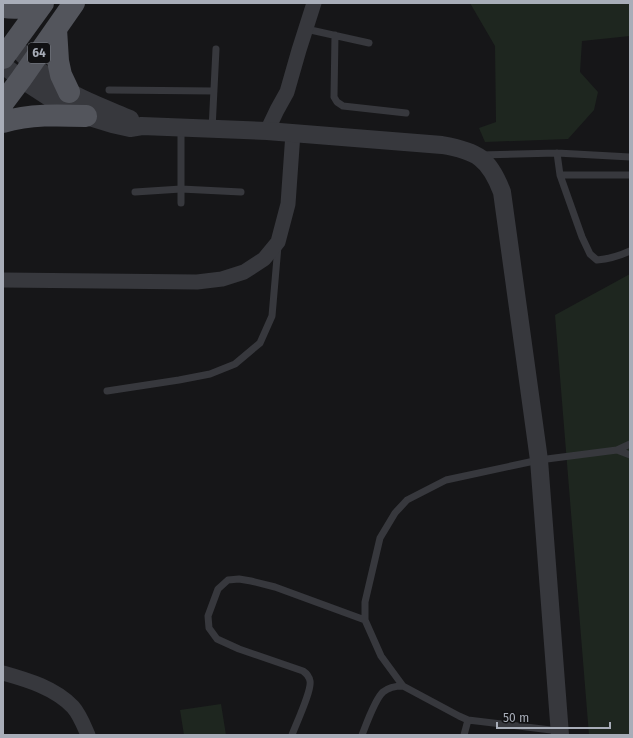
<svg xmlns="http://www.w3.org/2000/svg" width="633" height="738" viewBox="0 0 633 738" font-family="'Fira Sans',sans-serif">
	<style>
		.green { fill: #1e261f }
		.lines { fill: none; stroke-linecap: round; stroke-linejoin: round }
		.service { stroke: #37383d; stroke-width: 7 }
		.minor { stroke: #37383d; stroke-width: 15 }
		.tertiary { stroke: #37383d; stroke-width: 18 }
		.primary { stroke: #53555c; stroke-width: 22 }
		.labels { text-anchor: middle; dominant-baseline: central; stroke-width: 3; stroke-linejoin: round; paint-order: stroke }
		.shield { fill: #111113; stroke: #7b7e86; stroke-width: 1 }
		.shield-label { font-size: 12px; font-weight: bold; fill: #a8adb8 }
	</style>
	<rect width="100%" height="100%" fill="#161618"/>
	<path class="green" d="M470 3H630V36L582 41 580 72 598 92 594 110 568 139 485 142 479 128 496 122 495 46Z
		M630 274V735H589L555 315Z
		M221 704 226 735H184L180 710Z"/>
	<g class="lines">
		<path class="service" d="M306 29 369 43
			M335 35 334 97 337 102 343 106 406 113
			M109 90 214 91
			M212 129 216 49
			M557 153 560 175 582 237 590 254 597 260C609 259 619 256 630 251
			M480 155 557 153 630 157
			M560 175H630
			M135 192 181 189 241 192
			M181 203V128
			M107 391 179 380 210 374 235 364 260 343 272 316 278 246
			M617 450 630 455
			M403 686 381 656 365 620V602L380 538 395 513 407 500 446 480 539 460 617 450 630 444
			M292 735C296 724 312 690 310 681 309 676 306 673 303 671L239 649 217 639 209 628 208 616 218 589 228 580 239 579 251 581 275 587 365 620
			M362 735C366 725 375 699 383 692 389 687 396 686 403 686L459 716 468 720 559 731
			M464 735 468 720"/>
		<path class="minor" d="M267 131 277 110 287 92 299 50 314 3
			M3 280 197 282 222 279 244 272 264 259 278 242 288 204 293 133
			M3 673C28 680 55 688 73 707 80 715 84 726 88 735"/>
		<path class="tertiary" d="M13 44C25 57 37 70 51 80 73 97 104 108 130 119
			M3 65 21 79 58 103 86 116 112 124 130 128 142 126 267 131 442 145C477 151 489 158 502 192L539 460 560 735"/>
		<path class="primary" d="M3 7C16 9 27 8 40 3
			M56 29 58 61 61 75 69 92
			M3 58 43 3
			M3 103 21 79 74 3
			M3 122C30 114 58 115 86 116"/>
	</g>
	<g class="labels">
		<rect class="shield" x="28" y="43" width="22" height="20" rx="3"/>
		<g class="shield-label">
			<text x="39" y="53">64</text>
		</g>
	</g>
	<rect width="633" height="738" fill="none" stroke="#a8adb8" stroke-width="8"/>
	<path d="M497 722v6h113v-6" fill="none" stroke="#a8adb8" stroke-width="2"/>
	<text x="503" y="722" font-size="12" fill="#a8adb8" stroke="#111113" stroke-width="3" paint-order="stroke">50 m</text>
</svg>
